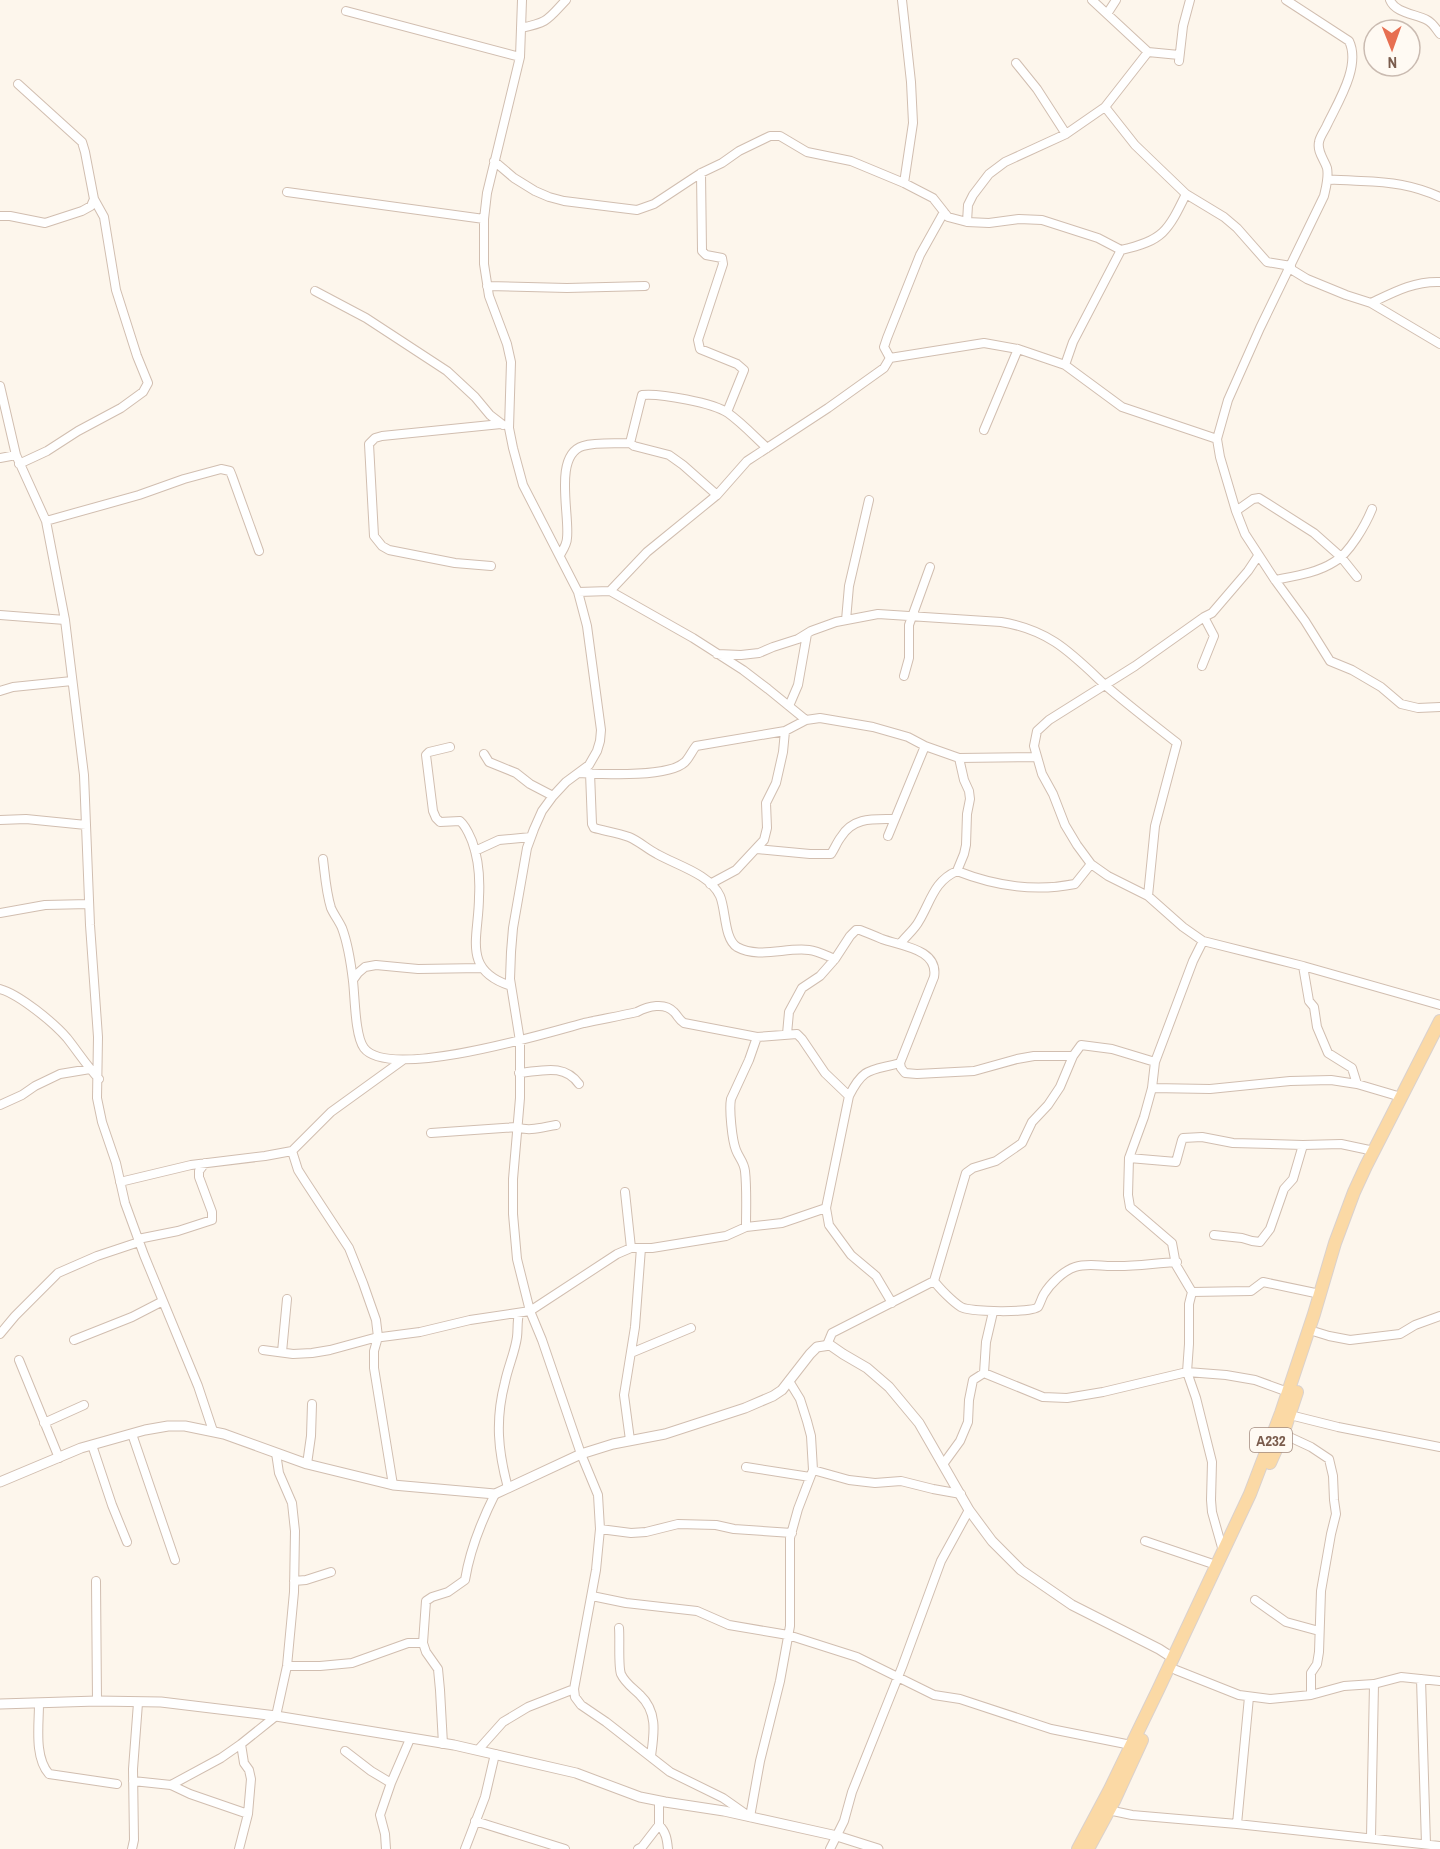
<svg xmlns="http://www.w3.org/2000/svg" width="1440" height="1849" viewBox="0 0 1440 1849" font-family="'Archivo Narrow',sans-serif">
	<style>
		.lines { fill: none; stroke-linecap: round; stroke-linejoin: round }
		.minor-casing { stroke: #d1beb0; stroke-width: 10 }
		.tertiary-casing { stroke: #d1beb0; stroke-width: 11 }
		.primary-casing { stroke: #dad1cd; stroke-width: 14 }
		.minor { stroke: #fff; stroke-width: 8 }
		.tertiary { stroke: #fff; stroke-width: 9 }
		.primary { stroke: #fbd9a5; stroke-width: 12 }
		.labels { text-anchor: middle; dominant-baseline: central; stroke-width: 4.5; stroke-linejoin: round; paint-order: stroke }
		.shield { fill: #fffaf3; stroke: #a28b7f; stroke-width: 1.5 }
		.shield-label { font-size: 15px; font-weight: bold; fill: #7a5c4d }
	</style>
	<rect width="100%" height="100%" fill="#fdf6ec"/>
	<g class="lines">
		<g class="minor-casing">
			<path id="minor" d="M522 0 520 57 487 193 484 219V264L489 296 507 344 511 362 509 428 513 448 523 485 578 592 587 626 601 730 600 741 597 751 589 765 566 782 553 796 542 811 534 829 527 848 513 928 511 952 510 979 520 1041V1098L513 1179V1214L517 1259 530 1311 542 1340 581 1454 598 1495 600 1529 596 1570 574 1689 575 1697 581 1705 606 1722 670 1772 723 1798 750 1817 760 1761 780 1681 790 1626V1538L798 1509 813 1470 811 1436 807 1421 800 1399 789 1381
				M902 0 911 82 913 123 904 183
				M1092 0 1148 52 1179 55
				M1286 0 1349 41C1361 66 1338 102 1327 125 1325 130 1320 136 1319 142 1317 152 1324 159 1327 168 1329 177 1326 187 1324 196L1260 328 1228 400 1217 439 1220 457 1236 511 1245 534 1275 580 1305 621 1330 661 1352 670 1381 687 1401 704 1418 708 1440 707
				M1390 0C1395 13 1416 14 1427 20 1433 23 1436 29 1440 34
				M346 11 520 57
				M1107 14 1116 0
				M521 28C549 22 547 20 566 0
				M1179 61 1183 26 1190 0
				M1016 63 1037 89 1066 134
				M18 84 82 142 85 152 94 199 104 217 116 290 137 356 148 383 143 392 121 408 78 431 47 451 19 464
				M1105 107 1135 145 1186 194 1224 217 1237 228 1267 262 1291 266
				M494 161 514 178 535 191 549 197 564 201 637 210 654 204 701 173 722 163 739 151 770 136H780L807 152 851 161 904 183 933 198 948 217 967 222 989 223 1019 219 1042 220 1098 238 1121 250C1163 241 1168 231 1186 194
				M701 173 702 251 706 255 722 258 723 264 698 340 700 349 737 364 744 370 727 412
				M1328 180C1339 179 1350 181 1361 181 1391 182 1413 185 1440 197
				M287 192 484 219
				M0 216H10L45 223 82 211 91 206 94 199
				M967 222 968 205 973 195 989 174 1005 162 1066 134 1105 107 1148 52
				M1289 268 1307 279 1346 295 1371 303 1440 344
				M487 286 567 288 645 286
				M315 291 366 318 447 371 475 397 490 415 503 425
				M1371 303C1394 292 1414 281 1440 282
				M890 358 884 347 887 338 920 255 944 212
				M1065 365 1073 342 1121 250
				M0 386 16 455 46 521 65 620 84 775 90 925 98 1037 97 1098 102 1122 116 1163 125 1203 144 1255 198 1386 213 1431
				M984 430 1018 349
				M0 458 16 455
				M717 495 683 465 669 455 634 446 630 443 642 395C660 393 714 403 728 413 742 423 754 436 767 448
				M1236 511 1253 499 1259 498 1314 533 1341 557 1357 577
				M46 521 139 495 184 479 221 469 230 471 232 476 259 551
				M560 555C563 550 567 544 567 538 570 515 553 455 583 446 597 442 615 444 630 443
				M1258 556 1248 571 1212 613 1204 617 1135 666 1049 720 1037 731 1034 746 1042 774 1053 794 1065 825 1077 845 1091 864 1108 876 1148 896 1183 927 1203 941 1303 966 1440 1005
				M491 566 455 563 389 550 382 546 374 536 369 444 375 438 382 436 501 424
				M1275 580C1295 576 1317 573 1334 562 1349 554 1366 524 1372 509
				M610 591 647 552 717 495 747 461 828 408 884 368 890 358 984 343 1018 349 1065 365 1122 407 1217 439
				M578 592 610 591 693 638 743 670 768 689 806 720
				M0 615 65 620
				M846 620 849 586 869 500
				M717 654 741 655 759 653 773 647 798 639 811 631 836 622 878 614 1001 622C1050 630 1071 653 1105 685 1128 705 1153 724 1177 743L1155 826 1148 896
				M1202 666 1214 636 1204 617
				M904 676 909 658V625L930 567
				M0 691 13 687 72 681
				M789 706 798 685 807 634
				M450 747 429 752 426 755 433 811 436 818 440 822 460 821C466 826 469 834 472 841 478 857 480 879 479 897 479 937 461 970 511 986
				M484 754 489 762 516 773 530 784 553 796
				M579 773C602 774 668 778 685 762 689 758 692 751 696 746L785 731 806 720 820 718 873 727 908 737 925 746 959 758 1036 757
				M590 773 592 824 594 828C605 831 618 833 629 837 639 841 647 849 657 854 676 865 710 874 720 896 726 910 724 939 737 947 759 959 786 947 809 950 818 951 827 956 835 959
				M0 820 26 819 86 825
				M888 836 925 746
				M757 849 810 854H831C835 848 837 842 841 837 853 817 873 819 894 819
				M475 851 499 840 531 837
				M323 859C325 875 326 892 331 908 334 915 339 921 342 928 348 944 351 964 353 981 355 998 355 1036 364 1048 389 1081 547 1033 584 1023 602 1019 620 1016 637 1012 648 1006 665 1002 674 1012 678 1016 679 1020 684 1023L757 1037 797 1034 802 1039 825 1073 849 1096
				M957 871C995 886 1035 892 1075 884L1091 864
				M710 884 736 870 764 840 767 828 766 803 776 783 783 752 785 731
				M0 913 45 905 89 904
				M1203 941 1193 961 1155 1062 1152 1088 1144 1117 1129 1158 1128 1195 1130 1207 1172 1243 1176 1265 1192 1292 1189 1304V1344L1187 1372 1196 1398 1212 1462 1211 1500 1212 1512 1223 1551
				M900 944C906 936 915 929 919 921 931 901 934 881 957 871L964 854 966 845 967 814 970 799 969 791 964 780 959 758
				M1303 966 1309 1001 1314 1007 1317 1027 1328 1053 1352 1068 1357 1084
				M353 980 358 973 365 967 376 965 418 969 482 968
				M0 989C19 994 54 1023 67 1038 78 1052 87 1066 99 1079
				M787 1034 789 1012 802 988 820 976 835 959 850 936 856 930H860C868 933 875 936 882 939 901 946 939 949 934 977L900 1063 901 1068 905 1073 917 1074 974 1071 1017 1059 1034 1056H1073
				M519 1073C542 1071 564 1063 579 1084
				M1152 1088 1210 1089 1290 1081 1331 1080 1357 1084 1401 1097
				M0 1105 22 1095 35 1086 60 1074 90 1069
				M431 1133 517 1127C529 1132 543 1127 556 1125
				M292 1151 298 1170 305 1181 349 1248 363 1283 376 1320 378 1337 374 1351V1368L393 1485
				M1129 1158 1176 1162 1182 1140 1183 1138 1202 1137 1233 1143 1303 1145 1341 1144 1374 1151
				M120 1182 191 1165 265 1156 292 1151 331 1112 403 1060
				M625 1192 631 1248
				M746 1227C746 1209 747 1189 745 1171 744 1162 739 1158 736 1150 732 1140 729 1109 731 1099L749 1060 757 1037
				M1214 1235 1242 1238 1252 1241 1260 1242 1270 1229 1284 1189 1293 1179 1303 1145
				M138 1239 178 1231 212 1220V1212L199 1177V1171L205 1163
				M934 1281 966 1173 973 1168 996 1161 1022 1143 1032 1122 1048 1105 1060 1087 1073 1056 1081 1045 1112 1049 1155 1062
				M1192 1292 1251 1291 1263 1282 1320 1294
				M892 1303 876 1276 851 1255 829 1225 826 1208 849 1096C864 1066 871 1071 900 1063
				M1316 1332 1329 1336 1350 1340 1400 1334 1415 1325 1440 1316
				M0 1334 15 1316 58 1273 97 1256 139 1242
				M74 1340 132 1317 163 1301
				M827 1345 832 1333 934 1281C940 1289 953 1302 961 1307 969 1312 1032 1313 1038 1307 1040 1304 1042 1297 1044 1294 1050 1284 1063 1271 1075 1267 1087 1263 1100 1266 1112 1266 1133 1267 1155 1263 1177 1262
				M263 1350 293 1354 312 1353 330 1350 374 1338 420 1332 470 1320 530 1311 617 1254 631 1248H652L726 1236 746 1227 782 1223 826 1208
				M282 1352 287 1299
				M631 1353 691 1328
				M19 1360 59 1458
				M984 1373 1043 1397 1067 1398 1103 1392 1187 1372 1226 1375 1255 1380 1288 1392
				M1286 1414 1338 1427 1440 1447
				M44 1423 84 1405
				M132 1434 175 1560
				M1283 1434 1311 1447 1329 1459 1333 1476 1334 1500 1336 1514 1331 1534 1321 1591 1319 1652 1317 1664 1311 1673V1695
				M630 1440 624 1395 635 1327 641 1248
				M92 1445 112 1505 127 1542
				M944 1463 960 1441 968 1422 969 1400 973 1380 984 1373 986 1342 993 1312
				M307 1464 311 1436 312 1404
				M746 1467 810 1477
				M813 1470 849 1480 875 1483 901 1481 933 1489 961 1494
				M508 1488C498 1451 495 1420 505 1382 508 1367 515 1352 517 1337 518 1329 517 1321 519 1314
				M600 1529 631 1533 646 1532 678 1524 716 1525 734 1529 792 1533
				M1145 1541 1216 1565
				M96 1581 97 1701
				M294 1581 306 1580 331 1572
				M592 1596 626 1603 697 1611 729 1625 788 1635 857 1657 934 1695 960 1699 1051 1729 1131 1745
				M1255 1600 1286 1622 1319 1631
				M619 1628C620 1639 618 1666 621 1674 625 1683 633 1688 640 1695 658 1712 654 1734 651 1756
				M287 1666H320L352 1663 408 1643H423
				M1176 1670 1239 1695 1270 1699 1311 1695 1344 1686 1374 1684 1401 1677 1440 1681
				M1421 1679 1426 1844
				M39 1704C39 1725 34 1757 49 1774L117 1784
				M443 1744 440 1690 438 1669 426 1652 423 1643 426 1601 432 1597 448 1592 465 1580C470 1549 481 1522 495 1494
				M478 1750 503 1722 528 1707 574 1689
				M345 1751 371 1771 391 1783 410 1739
				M133 1781 171 1785 190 1794 248 1814
				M171 1785 221 1758 241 1744
				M1108 1810 1132 1815 1237 1824 1440 1846
				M475 1821 565 1849
				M1237 1824 1249 1697
				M659 1825C666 1832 667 1839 668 1849
				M1371 1837 1374 1684
				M132 1849 134 1840 133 1769 138 1703
				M239 1849 248 1814 251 1779 249 1770 244 1763 241 1744 276 1716 287 1666 294 1592 295 1531 292 1503 279 1473 276 1453
				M386 1849 385 1834 380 1815 391 1783
				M465 1849 485 1797 495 1754
				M638 1849 642 1847 659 1825V1801
				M830 1849 844 1821 852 1792 902 1667 941 1561 969 1510"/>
		</g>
		<g class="tertiary-casing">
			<path id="tertiary" d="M0 1482 81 1448 145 1430 168 1426H185L224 1434 307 1464 393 1485 495 1494 581 1454 613 1444 665 1434 745 1408 773 1396 782 1390 810 1354 817 1347 830 1345 843 1354 867 1368 889 1387 919 1423 969 1510 992 1541 1021 1570 1072 1605 1159 1649 1173 1658
				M0 1704 97 1701 161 1702 276 1716 454 1745 576 1773 640 1797 665 1802 724 1811 837 1836 878 1849"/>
		</g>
		<g class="primary-casing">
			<path id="primary" d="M1270 1463 1283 1434 1297 1392
				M1078 1849 1110 1789 1158 1690 1250 1494 1281 1413 1314 1314 1335 1243 1354 1192 1366 1166 1440 1021
				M1088 1849 1114 1801 1142 1740"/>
		</g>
		<use href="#minor" class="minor"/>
		<use href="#tertiary" class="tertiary"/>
		<use href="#primary" class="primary"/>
	</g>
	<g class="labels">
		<rect class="shield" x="1250" y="1428" width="42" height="24" rx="4.5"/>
		<g class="shield-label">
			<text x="1271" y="1440">A232</text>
		</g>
	</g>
	<g transform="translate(1392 48) rotate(179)"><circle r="28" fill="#fffaf3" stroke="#cabbb1" stroke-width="1.5"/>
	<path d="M0-4.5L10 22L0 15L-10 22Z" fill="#e76f51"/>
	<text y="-9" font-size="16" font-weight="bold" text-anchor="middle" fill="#7a5c4d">N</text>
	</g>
</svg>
